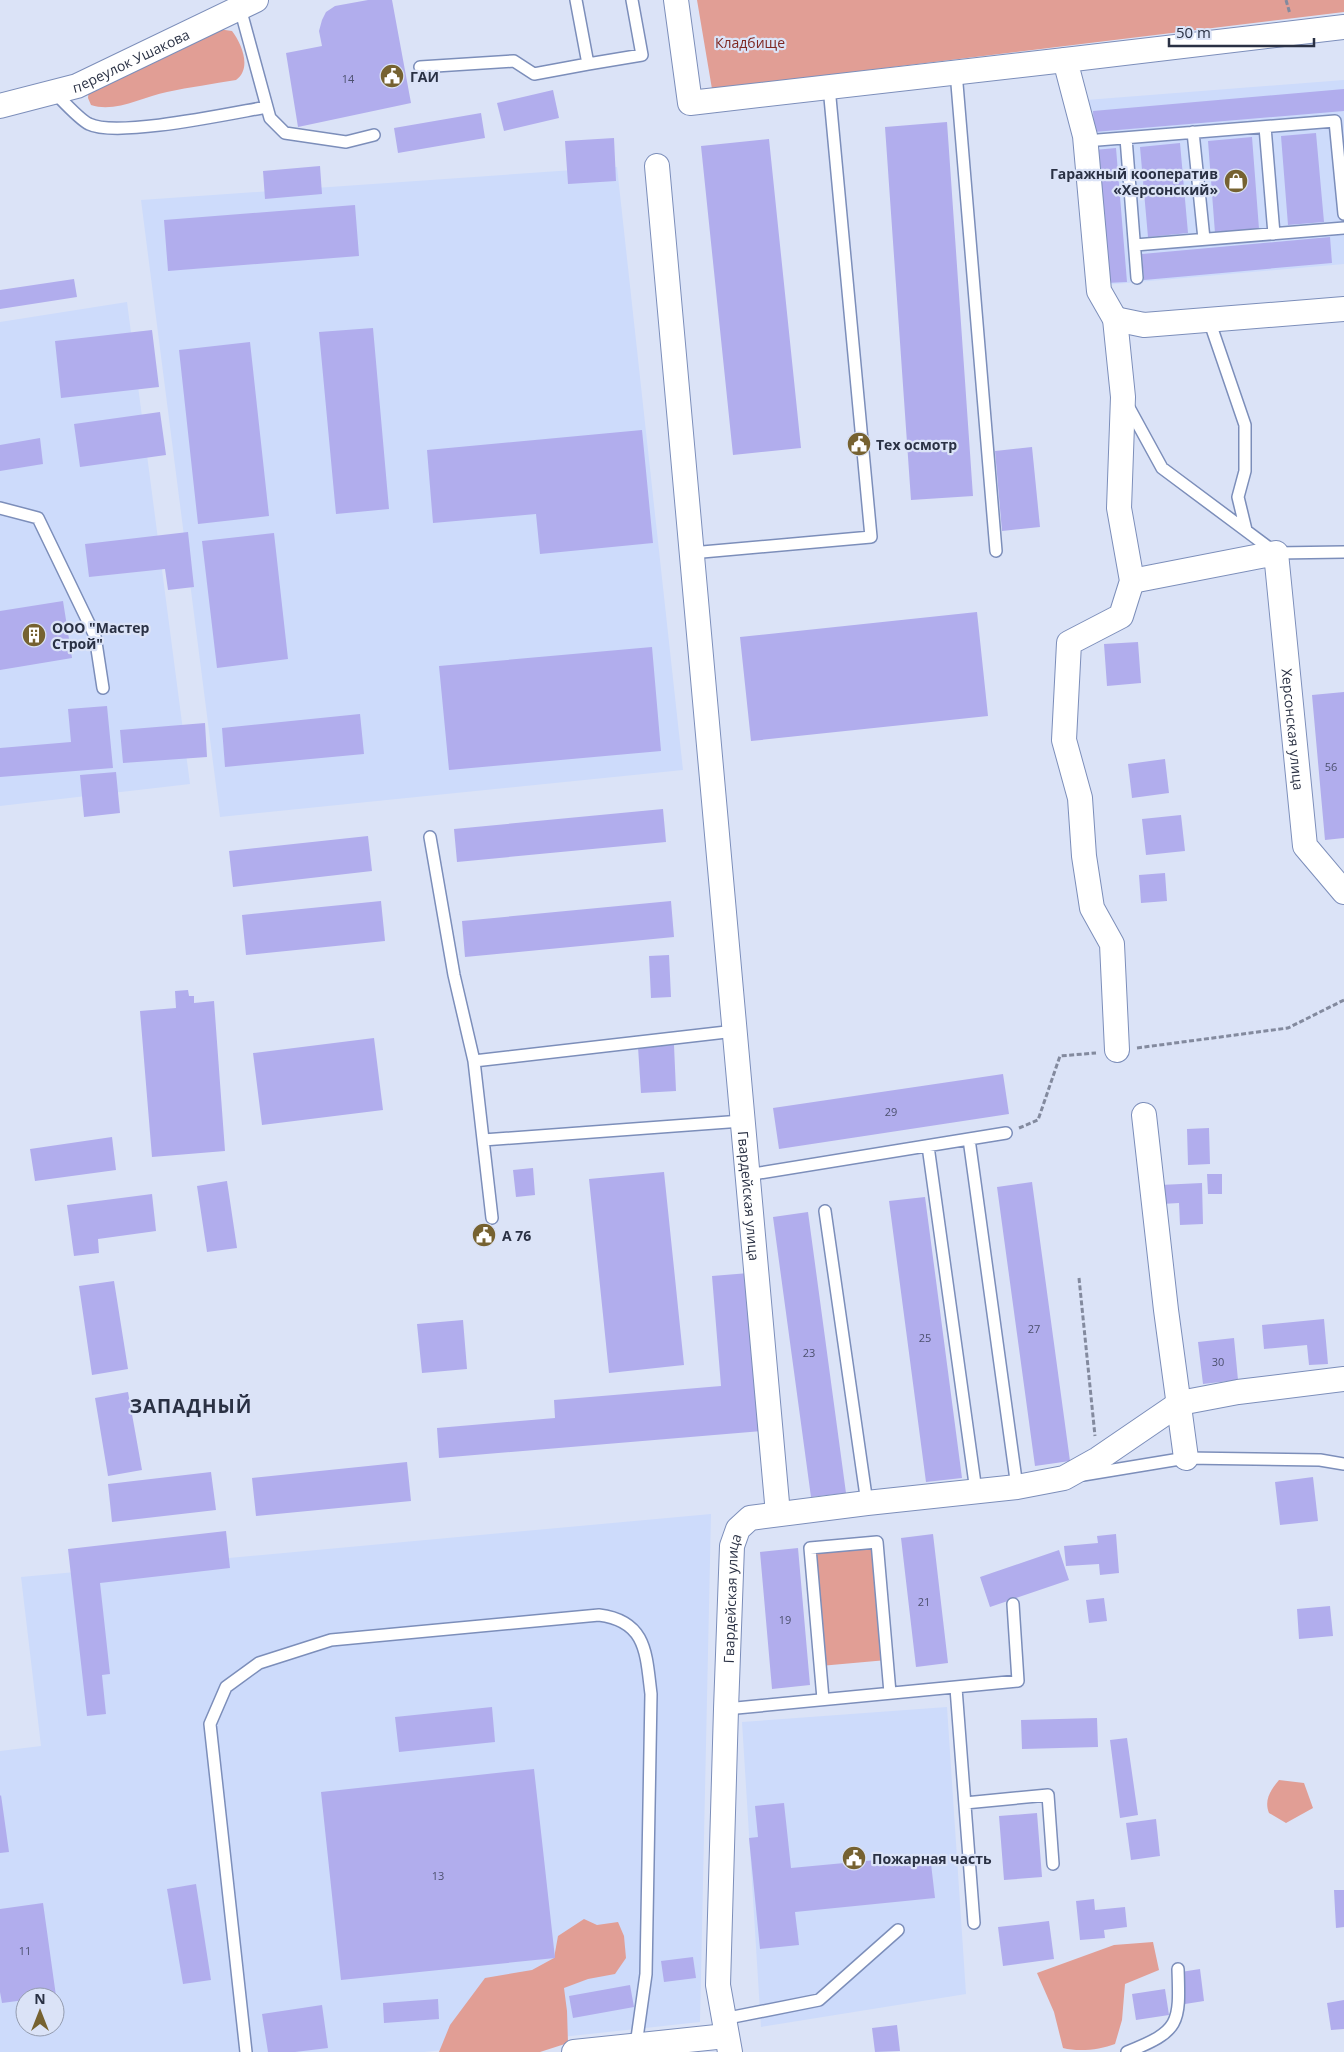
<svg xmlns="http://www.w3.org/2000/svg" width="1344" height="2052" viewBox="0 0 1344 2052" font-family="'Open Sans',sans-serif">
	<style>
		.built { fill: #cddbfb; fill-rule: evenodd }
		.green { fill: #e19e95 }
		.building { fill: #b1aded }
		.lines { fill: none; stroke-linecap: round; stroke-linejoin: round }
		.lane-casing { stroke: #7c8eba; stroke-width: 14 }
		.street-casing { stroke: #7c8eba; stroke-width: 26 }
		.path { stroke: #838a9e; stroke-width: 3; stroke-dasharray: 5 2.5; stroke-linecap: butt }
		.lane { stroke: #fff; stroke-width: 11 }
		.street { stroke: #fff; stroke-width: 24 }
		.labels { text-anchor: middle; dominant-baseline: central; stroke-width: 4.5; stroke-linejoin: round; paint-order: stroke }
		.number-label { font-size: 11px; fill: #4c506e }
		.park-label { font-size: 14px; fill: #7e2722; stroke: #dbe3f7 }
		.street-label { font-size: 14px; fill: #2a3144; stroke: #dbe3f7 }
		.poi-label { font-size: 14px; font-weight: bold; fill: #2a3144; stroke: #dbe3f7; text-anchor: start }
		.district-label { font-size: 19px; font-weight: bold; letter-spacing: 1px; fill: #2a3144; stroke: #dbe3f7 }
	</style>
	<rect width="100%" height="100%" fill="#dbe3f7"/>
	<path class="built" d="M1344 80V264L1104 285 1086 100Z
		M617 167 683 770 220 817 141 200Z
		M127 302 190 784 0 806V322Z
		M711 1514 700 2022 424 2052H0V1751L41 1746 21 1577ZM25 1997H55V2027H25Z
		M947 1707 966 1994 761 2027 742 1722Z"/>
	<path class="green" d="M697 0H1344V12L712 89Z
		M218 29 232 31C242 44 252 69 236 80 213 84 190 87 167 92 143 97 115 113 91 105L88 98 89 88Z
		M877 1542 887 1660 820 1666 810 1548Z
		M1279 1780 1304 1783 1313 1808 1286 1823 1269 1813C1264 1800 1270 1791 1279 1780Z
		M584 1919 597 1925 618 1922 624 1936 626 1958 615 1974 588 1979 564 1988 567 2011 568 2043 540 2052H439L450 2025 485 1978 532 1970 554 1958 558 1936Z
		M1153 1942 1159 1970 1125 1984 1122 2020 1115 2044C1100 2050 1078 2052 1063 2048L1054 2012 1037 1973 1114 1945Z"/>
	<path class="building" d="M368 0H392L411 103 298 127 286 53 322 46 319 31 322 20 326 12 335 6Z
		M1344 89V111L1094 132 1093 111Z
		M553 90 559 118 504 131 497 103Z
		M481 113 485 138 398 153 394 128Z
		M947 122 973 496 911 500 885 127Z
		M1316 133 1324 222 1288 225 1281 136Z
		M1252 137 1259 229 1215 233 1208 141Z
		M614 138 616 181 568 184 565 141Z
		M769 139 801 448 733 455 701 146Z
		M1180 143 1188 233 1148 237 1140 147Z
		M1116 148 1127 282 1106 283 1094 150Z
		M320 166 322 194 265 199 263 171Z
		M355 205 359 256 168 271 164 220Z
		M1330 237 1332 263 1144 280 1142 254Z
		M74 279 77 297 0 309V290Z
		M373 328 389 509 336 514 319 332Z
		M152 330 159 387 61 398 55 341Z
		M250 342 269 516 198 524 179 350Z
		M160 412 166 455 80 467 74 424Z
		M642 430 653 543 540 554 536 514 433 523 427 450Z
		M40 438 43 464 0 471V445Z
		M1032 447 1040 527 1002 531 995 451Z
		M188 532 194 587 168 590 165 569 89 577 85 544Z
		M274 533 288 659 217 668 202 541Z
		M63 601 72 658 0 670V611Z
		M977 612 988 716 751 741 740 637Z
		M1138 642 1141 683 1107 686 1104 644Z
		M652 647 661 751 449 770 439 666Z
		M1344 692V838L1325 840 1312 695Z
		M107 706 113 768 0 777V748L71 742 68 709Z
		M360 714 364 754 225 767 222 728Z
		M205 723 207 757 123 763 120 730Z
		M1165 759 1169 793 1132 798 1128 764Z
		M116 772 120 813 84 817 80 775Z
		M663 809 666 842 457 862 454 829Z
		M1181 815 1185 851 1146 855 1142 819Z
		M368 836 372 871 233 887 229 851Z
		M1165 873 1167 901 1141 903 1139 875Z
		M381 901 385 941 246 955 242 915Z
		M671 901 674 937 465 957 462 921Z
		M669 955 671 997 651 998 649 956Z
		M188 990 189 996H194V1003L214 1001 225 1151 152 1157 140 1011 176 1008 175 991Z
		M374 1038 383 1110 262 1125 253 1053Z
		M674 1045 676 1091 641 1093 638 1047Z
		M1003 1074 1009 1114 779 1149 773 1108Z
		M1209 1128 1210 1164 1188 1165 1187 1129Z
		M112 1137 116 1170 35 1181 30 1149Z
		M533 1168 535 1195 516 1197 513 1170Z
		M664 1172 684 1365 609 1373 589 1179Z
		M1207 1174H1222V1194H1208Z
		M227 1181 237 1248 207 1252 197 1186Z
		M1032 1182 1070 1461 1035 1466 997 1187Z
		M1202 1183 1203 1224 1180 1225 1179 1203 1161 1204 1160 1185Z
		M152 1194 156 1231 98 1239 99 1253 74 1256 67 1205Z
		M925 1197 962 1478 926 1482 889 1201Z
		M808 1212 846 1493 811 1497 773 1217Z
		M749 1273 762 1431 439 1458 437 1428 555 1418 554 1400 721 1386 712 1276Z
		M114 1281 128 1369 92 1375 79 1286Z
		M1324 1319 1328 1364 1309 1365 1307 1345 1264 1349 1262 1325Z
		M463 1320 467 1369 422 1373 417 1324Z
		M1234 1338 1238 1380 1203 1384 1198 1342Z
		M128 1392 142 1470 108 1476 95 1398Z
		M407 1462 411 1501 256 1516 252 1478Z
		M211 1472 216 1510 112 1522 108 1484Z
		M1313 1477 1318 1521 1280 1525 1275 1482Z
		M226 1531 230 1568 100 1583 110 1674 102 1675 106 1714 87 1716 68 1549Z
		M933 1534 948 1663 916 1667 901 1538Z
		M1116 1534 1119 1573 1100 1575 1099 1564 1066 1566 1064 1546 1098 1543 1097 1536Z
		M798 1548 810 1685 772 1689 760 1552Z
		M1059 1550 1069 1580 990 1607 980 1577Z
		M1104 1598 1107 1621 1089 1623 1086 1600Z
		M1330 1606 1333 1636 1299 1639 1297 1609Z
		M492 1707 495 1742 399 1752 395 1717Z
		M1097 1718 1098 1747 1022 1749 1021 1720Z
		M1127 1738 1138 1815 1120 1818 1110 1740Z
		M534 1769 555 1958 341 1980 321 1792Z
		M1 1795 9 1852 0 1853V1796Z
		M784 1803 791 1868 930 1855 935 1898 795 1912 799 1945 760 1949 749 1838 758 1837 755 1806Z
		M1037 1813 1042 1877 1004 1880 999 1816Z
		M1156 1819 1160 1856 1131 1860 1126 1823Z
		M196 1884 211 1980 183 1984 167 1889Z
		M1334 1890H1344V1927L1336 1928Z
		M1094 1899 1095 1910 1125 1907 1127 1927 1104 1930 1105 1938 1080 1940 1076 1901Z
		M43 1903 56 1996 25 1997V2000L2 2003 0 1992V1909Z
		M1049 1921 1054 1959 1003 1966 998 1927Z
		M693 1957 696 1978 664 1982 661 1961Z
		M1200 1969 1204 2001 1185 2004 1181 1972Z
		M630 1985 634 2007 573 2018 569 1996Z
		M1165 1989 1169 2015 1136 2020 1132 1994Z
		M438 1999 439 2019 384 2023 383 2003Z
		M1344 2000V2029L1331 2030 1327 2003Z
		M322 2005 328 2048 295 2052H268L262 2014Z
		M897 2025 900 2051 875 2052 872 2028Z"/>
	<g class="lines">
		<g class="lane-casing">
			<path id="lane" d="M576 0 588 64 642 55 632 0
				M240 8 270 118 285 133 346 142 374 135
				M420 67 514 61 534 74 588 64
				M956 72 996 551
				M55 93C63 101 80 120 89 124 117 138 232 113 267 107
				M1265 127 1274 234
				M1193 132 1204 239
				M1126 138 1137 278
				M1098 140 1335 121 1344 214
				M1135 245 1344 228
				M1209 320 1245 425V471L1238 497 1246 530
				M1127 404 1162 468 1276 553 1344 552
				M0 508 38 518 95 636 103 688
				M691 553 871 537 829 87
				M430 837 454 975 474 1061 492 1218
				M474 1061 735 1031
				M969 1139 1017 1487
				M483 1140 742 1121
				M928 1146 976 1491
				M747 1175 1006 1133
				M825 1211 867 1503
				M1083 1475 1186 1458 1320 1460 1344 1464
				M956 1688 974 1923
				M823 1699 810 1548 877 1542 890 1693
				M726 1709 1018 1681 1013 1604
				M965 1803 1048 1795 1053 1864
				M723 2019 819 2000 898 1930
				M246 2052 210 1724 226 1687 259 1663 331 1640 599 1615C647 1621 646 1654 651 1694L646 1974 636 2045
				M1127 2052C1180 2031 1180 2024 1178 1969"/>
		</g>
		<g class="street-casing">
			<g id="street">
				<path d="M676 0 690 103 1065 60"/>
				<path id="s1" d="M0 106 77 86 256 0"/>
				<path id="s2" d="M657 166 778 1514"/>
				<path d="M1115 319 1144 325 1344 309"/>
				<path id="s3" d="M1132 581 1276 553 1305 846 1344 892"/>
				<path d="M1117 1050 1112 944 1092 908 1084 856 1080 798 1064 740 1069 643 1121 616 1132 581 1119 508 1123 397 1115 319 1099 291 1085 136 1065 60 1344 27"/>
				<path d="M1144 1115 1166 1310 1186 1458"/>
				<path d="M574 2052 726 2036"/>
				<path id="s4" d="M730 2052 718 1985 726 1709 732 1546 738 1529 750 1518 867 1503 1017 1487 1064 1478 1098 1459 1180 1403 1238 1392 1344 1379"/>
			</g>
		</g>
		<path class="path" d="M1286 0 1290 14
			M1137 1048 1288 1028 1344 1000
			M1019 1128 1038 1120 1060 1056 1096 1053
			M1079 1278 1095 1436"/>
		<use href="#lane" class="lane"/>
		<use href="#street" class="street"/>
	</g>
	<defs>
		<g id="civic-disc" transform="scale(1.25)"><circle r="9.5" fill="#766231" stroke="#dbe3f7"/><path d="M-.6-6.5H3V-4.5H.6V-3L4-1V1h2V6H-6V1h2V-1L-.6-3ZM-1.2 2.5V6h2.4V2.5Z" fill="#fff"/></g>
		<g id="shop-disc" transform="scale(1.25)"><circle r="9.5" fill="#766231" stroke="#dbe3f7"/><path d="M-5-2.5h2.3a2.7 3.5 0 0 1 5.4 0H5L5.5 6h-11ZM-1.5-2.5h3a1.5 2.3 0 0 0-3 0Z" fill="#fff"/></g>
		<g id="building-disc" transform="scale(1.25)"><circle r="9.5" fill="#766231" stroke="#dbe3f7"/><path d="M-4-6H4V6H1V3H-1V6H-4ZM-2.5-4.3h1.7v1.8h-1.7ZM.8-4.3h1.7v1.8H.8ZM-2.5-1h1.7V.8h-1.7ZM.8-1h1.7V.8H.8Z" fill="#fff"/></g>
	</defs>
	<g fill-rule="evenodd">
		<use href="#civic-disc" x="392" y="76"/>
		<use href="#shop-disc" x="1236" y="181"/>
		<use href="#civic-disc" x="859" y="444"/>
		<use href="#building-disc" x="34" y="635"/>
		<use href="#civic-disc" x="484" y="1235"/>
		<use href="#civic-disc" x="854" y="1858"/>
	</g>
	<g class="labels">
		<g class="number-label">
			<text x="348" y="78">14</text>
			<text x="1331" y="766">56</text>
			<text x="891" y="1111">29</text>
			<text x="1034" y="1328">27</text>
			<text x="925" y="1337">25</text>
			<text x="809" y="1352">23</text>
			<text x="1218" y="1361">30</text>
			<text x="924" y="1601">21</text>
			<text x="785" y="1619">19</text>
			<text x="438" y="1875">13</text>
			<text x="25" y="1950">11</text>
		</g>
		<g class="park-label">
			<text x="750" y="42">Кладбище</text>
		</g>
		<g class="street-label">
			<text stroke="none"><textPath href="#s1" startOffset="139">переулок Ушакова</textPath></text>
			<text stroke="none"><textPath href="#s3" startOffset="324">Херсонская улица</textPath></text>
			<text stroke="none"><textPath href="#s2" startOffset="1034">Гвардейская улица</textPath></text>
			<text stroke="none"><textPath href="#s4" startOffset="455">Гвардейская улица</textPath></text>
		</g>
		<g class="poi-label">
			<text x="410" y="76">ГАИ</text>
			<text x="1218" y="173" text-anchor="end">Гаражный кооператив<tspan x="1218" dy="16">«Херсонский»</tspan></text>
			<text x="876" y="444">Тех осмотр</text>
			<text x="52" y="627">ООО "Мастер<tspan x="52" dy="16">Строй"</tspan></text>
			<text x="502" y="1235">А 76</text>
			<text x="872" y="1858">Пожарная часть</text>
		</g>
		<g class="district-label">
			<text x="191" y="1406">ЗАПАДНЫЙ</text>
		</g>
	</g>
	<g transform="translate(40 2012)"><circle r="24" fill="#dbe3f7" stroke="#949caf"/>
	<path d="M0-4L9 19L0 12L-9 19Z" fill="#766231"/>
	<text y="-8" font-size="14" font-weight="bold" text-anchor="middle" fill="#2a3144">N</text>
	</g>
	<path d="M1169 38v8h145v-8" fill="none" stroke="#2a3144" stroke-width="2.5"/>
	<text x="1176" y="38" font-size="15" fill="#2a3144" stroke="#dbe3f7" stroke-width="4" paint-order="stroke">50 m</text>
</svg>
